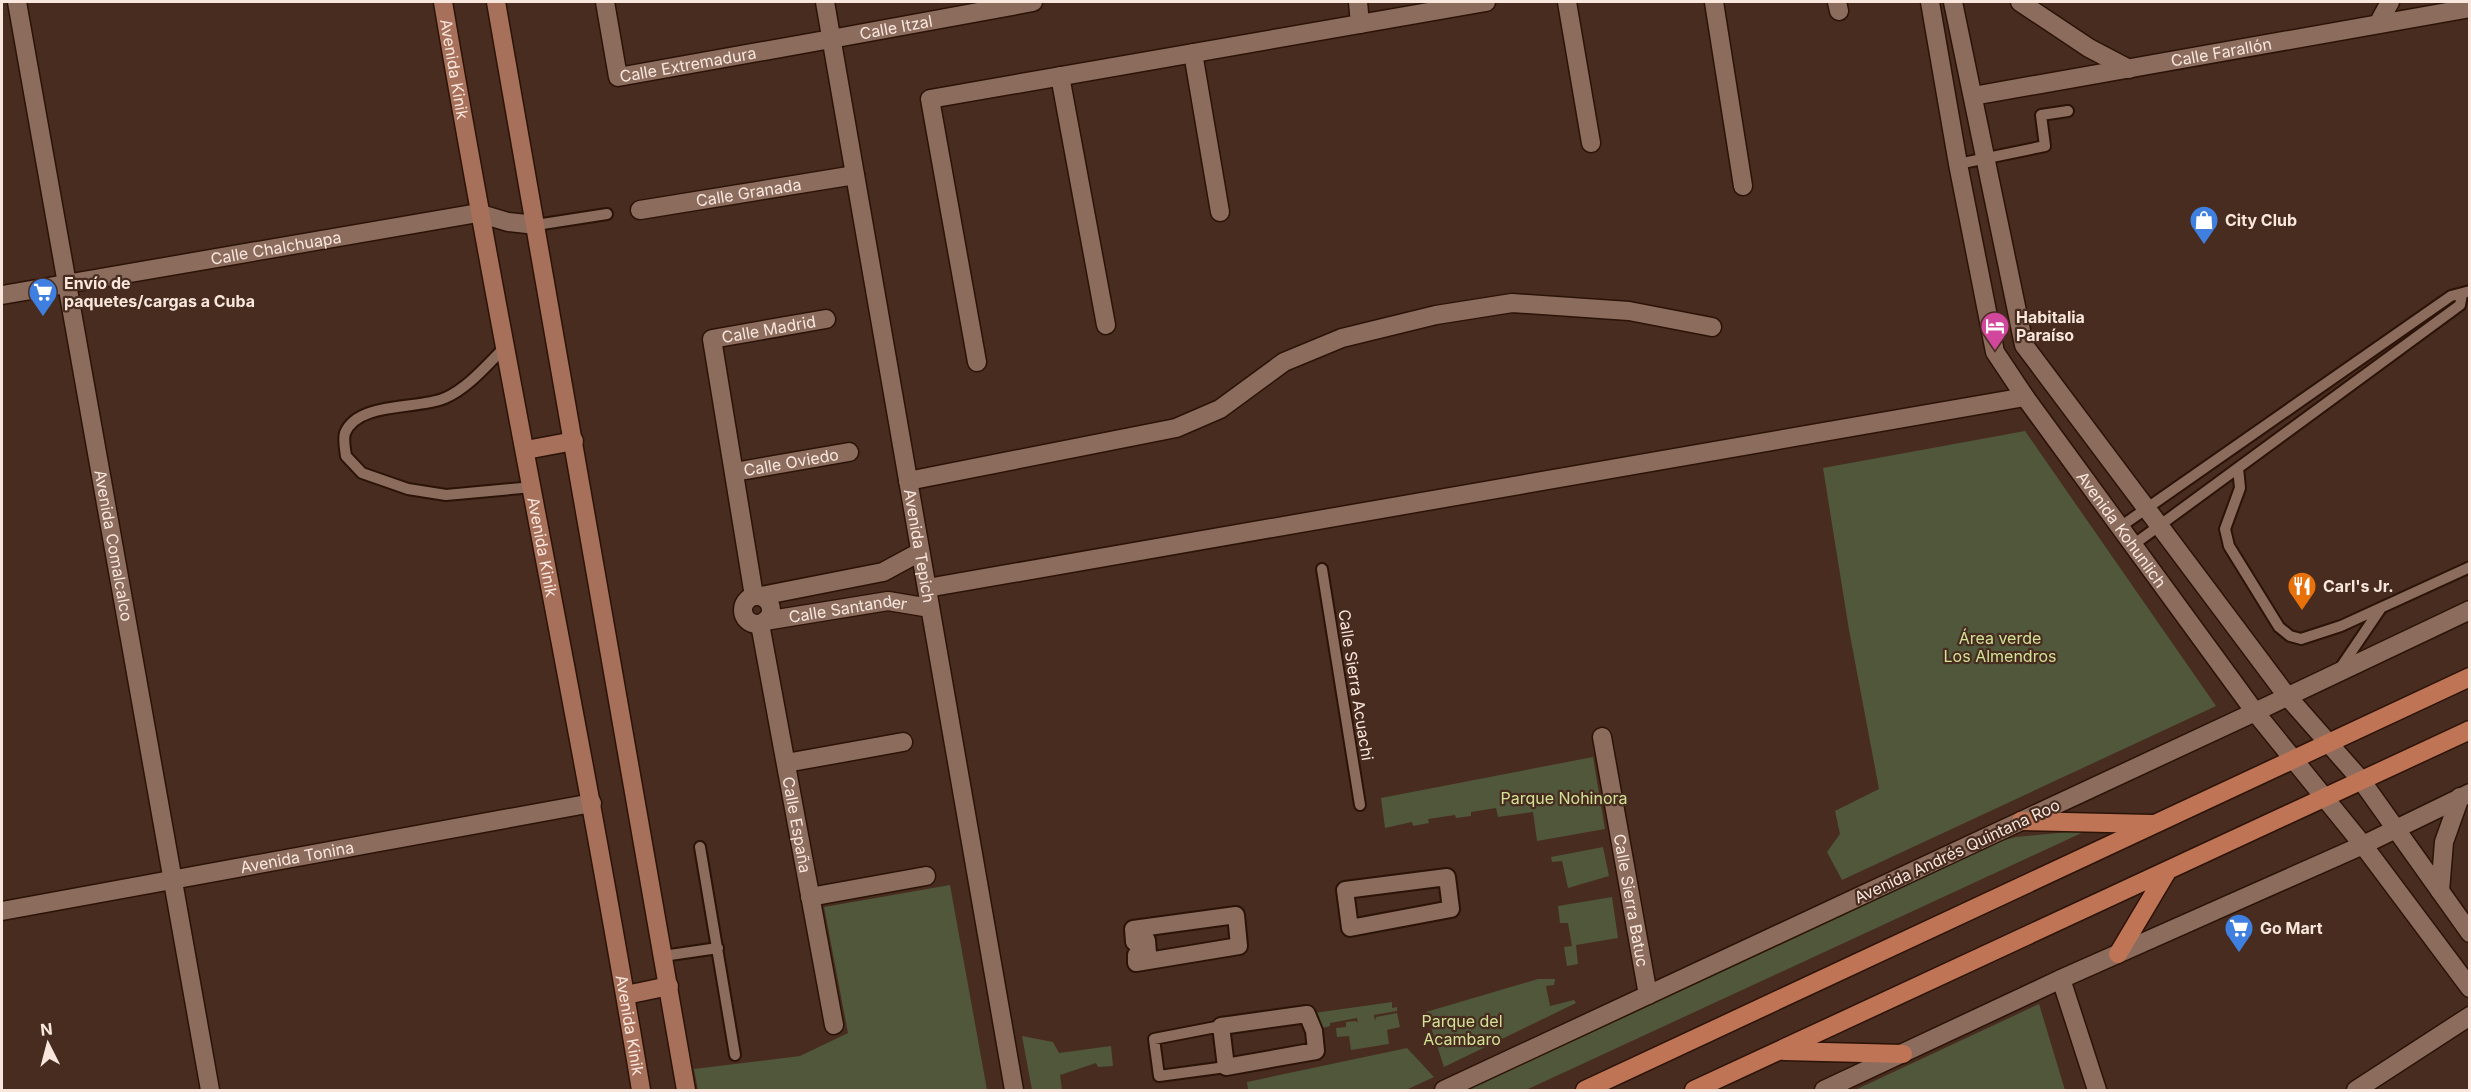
<svg xmlns="http://www.w3.org/2000/svg" width="2471" height="1092" viewBox="0 0 2471 1092" font-family="Inter,sans-serif">
	<style>
		.green { fill: #51573a }
		.lines { fill: none; stroke-linecap: round; stroke-linejoin: round }
		.service-casing { stroke: #2c1307; stroke-width: 14 }
		.pedestrian-casing { stroke: #2c1307; stroke-width: 20 }
		.minor-casing { stroke: #2c1307; stroke-width: 21 }
		.tertiary-casing { stroke: #2c1307; stroke-width: 21 }
		.secondary-casing { stroke: #2c1307; stroke-width: 21 }
		.primary-casing { stroke: #2c1307; stroke-width: 21 }
		.service { stroke: #8b6c5d; stroke-width: 10 }
		.pedestrian { stroke: #8b6c5d; stroke-width: 16 }
		.minor { stroke: #8b6c5d; stroke-width: 18 }
		.tertiary { stroke: #8b6c5d; stroke-width: 18 }
		.secondary { stroke: #a6705a; stroke-width: 18 }
		.primary { stroke: #c07456; stroke-width: 18 }
		.labels { text-anchor: middle; dominant-baseline: central; stroke-width: 4.5; stroke-linejoin: round; paint-order: stroke }
		.street-label { font-size: 16px; fill: #f9e7de; stroke: #472c1f }
		.poi-label { font-size: 16px; font-weight: bold; fill: #f9e7de; stroke: #472c1f; text-anchor: start }
		.park-label { font-size: 16px; fill: #d3e296; stroke: #472c1f }
	</style>
	<rect width="100%" height="100%" fill="#472c1f"/>
	<path class="green" d="M2025 431 2216 706 1842 880 1827 852 1840 834 1835 811 1879 789 1849 630 1823 468Z
		M1593 757 1605 829 1537 841 1533 812 1498 817 1496 808 1471 812V816L1456 818 1455 815 1428 819 1429 823 1413 826 1412 822 1385 828 1381 798Z
		M2088 830 1526 1090H1453L1784 942 1985 845 2016 837Z
		M1603 847 1609 876 1568 888 1562 861 1552 862 1551 857Z
		M950 885 987 1090H698L694 1069 800 1056 848 1033 824 907Z
		M1612 897 1618 938 1576 945 1578 964 1567 966 1564 947 1572 946 1568 923H1560L1558 906Z
		M1538 979H1555L1554 985 1546 986 1550 1006 1574 1000 1576 1003 1444 1067 1426 1012Z
		M1392 1002V1008L1397 1007V1011L1374 1015 1375 1021 1376 1017 1397 1013 1400 1027 1387 1030 1389 1044 1351 1050 1349 1036 1337 1037 1336 1028 1346 1027V1022L1356 1021 1358 1023 1357 1018 1330 1023V1026L1319 1029 1307 1014Z
		M2039 1004 2065 1090H1855Z
		M1022 1036 1053 1042 1059 1053 1111 1046 1113 1066 1098 1067 1096 1063 1060 1075 1062 1090H1032Z
		M1407 1048 1434 1077 1406 1090H1248L1247 1082Z"/>
	<g class="lines">
		<g class="service-casing">
			<path id="service" d="M1958 164 2045 146 2041 115 2068 111
				M536 225 607 214
				M505 347C488 364 468 388 445 398 418 410 358 401 345 433 343 439 345 449 346 456L362 473 408 489 446 495 533 487
				M2238 468 2240 488 2225 529 2229 546 2279 627 2290 636 2301 639 2341 626 2470 567
				M2120 527 2451 296 2470 291
				M2133 545 2460 305 2462 294
				M1322 569 1360 805
				M2339 670 2381 608
				M700 847 735 1055
				M663 956 718 948
				M1221 1026 1226 1067 1159 1076 1154 1039Z"/>
		</g>
		<g class="pedestrian-casing">
			<path id="pedestrian" d="M1447 877 1451 909 1350 928 1345 890Z
				M1236 915 1239 946 1136 963V955L1148 953 1147 940 1134 942 1133 929Z
				M1307 1014 1314 1031 1316 1051 1226 1067 1221 1026Z"/>
		</g>
		<g class="minor-casing">
			<g id="minor">
				<path id="s1" d="M17 2C79 365 149 727 210 1090"/>
				<path id="s2" d="M605 2 618 77 831 39"/>
				<path d="M1358 2 1360 24"/>
				<path d="M1567 2 1591 143"/>
				<path d="M1714 2 1743 186"/>
				<path d="M1837 2 1839 11"/>
				<path d="M2378 24 2390 2"/>
				<path d="M1193 53 1220 212"/>
				<path d="M1060 76 1106 325"/>
				<path id="s3" d="M1973 96 2470 8"/>
				<path id="s4" d="M640 210 855 175"/>
				<path id="s5" d="M2 295 478 213 508 222 536 225"/>
				<path d="M977 362 930 99 1486 2"/>
				<path id="s6" d="M734 472 849 452"/>
				<path d="M908 481 1176 428 1220 409 1284 362 1342 338 1436 315 1512 303 1629 311 1712 327"/>
				<path d="M927 588 2025 397"/>
				<circle cx="757" cy="610" r="14"/>
				<path id="s7" d="M754 596 712 339 826 319"/>
				<path d="M761 596 883 572 920 552"/>
				<path id="s8" d="M765 621 888 601 930 608"/>
				<path id="s9" d="M760 624 834 1025"/>
				<path id="s10" d="M1602 737 1648 995"/>
				<path d="M786 763 903 742"/>
				<path d="M810 897 926 876"/>
				<path id="s11" d="M2 911 592 803"/>
				<path d="M2061 979 2097 1090"/>
				<path d="M1444 1090 2255 712"/>
				<path d="M2356 1090 2470 1016"/>
			</g>
		</g>
		<g class="tertiary-casing">
			<g id="tertiary">
				<path id="s12" d="M825 2 1014 1090"/>
				<path id="s13" d="M1930 2 1958 164 1995 352 2025 397 2255 712 2363 845 2470 988"/>
				<path d="M1953 2 2024 345 2287 696 2361 780 2470 933"/>
				<path d="M2020 2 2089 48 2129 69"/>
				<path id="s14" d="M831 39 1033 2"/>
				<path d="M2255 712 2470 610"/>
				<path d="M2440 891 2444 842 2460 797"/>
				<path d="M1824 1090 2061 979 2363 845 2470 793"/>
			</g>
		</g>
		<g class="secondary-casing">
			<g id="secondary">
				<path id="s15" d="M443 2C504 365 581 726 641 1090"/>
				<path d="M496 2 686 1090"/>
				<path d="M526 450 574 441"/>
				<path d="M626 995 669 986"/>
			</g>
		</g>
		<g class="primary-casing">
			<path id="primary" d="M2021 821 2152 824
				M2118 954 2168 870
				M1784 1051 1903 1054
				M1585 1090 2470 677
				M1694 1090 2470 730"/>
		</g>
		<use href="#service" class="service"/>
		<use href="#pedestrian" class="pedestrian"/>
		<use href="#minor" class="minor"/>
		<use href="#tertiary" class="tertiary"/>
		<use href="#secondary" class="secondary"/>
		<use href="#primary" class="primary"/>
	</g>
	<defs>
		<g id="shop-pin" transform="scale(1.5)"><path d="M0 17L-7.5 6A9.5 9.5 0 1 1 7.5 6Z" fill="#3f7fe0" stroke="#472c1f"/><path d="M-5-2.5h2.3a2.7 3.5 0 0 1 5.4 0H5L5.5 6h-11ZM-1.5-2.5h3a1.5 2.3 0 0 0-3 0Z" fill="#fff"/></g>
		<g id="supermarket-pin" transform="scale(1.5)"><path d="M0 17L-7.5 6A9.5 9.5 0 1 1 7.5 6Z" fill="#3f7fe0" stroke="#472c1f"/><path d="M-6-5.5h2.5l.6 2H6L4.5 2H-2.5L-4.4-4H-6ZM-1.5 3.2a1.3 1.3 0 1 0 .1 0ZM3 3.2a1.3 1.3 0 1 0 .1 0Z" fill="#fff"/></g>
		<g id="hotel-pin" transform="scale(1.5)"><path d="M0 17L-7.5 6A9.5 9.5 0 1 1 7.5 6Z" fill="#d1479c" stroke="#472c1f"/><path d="M-6-4.5h1.5V1H6V5H4.5V3h-9V5H-6ZM-4 0a1.8 1.8 0 1 1 3.6 0ZM.5 0V-2.5h3Q6-2.5 6 0Z" fill="#fff"/></g>
		<g id="restaurant-pin" transform="scale(1.5)"><path d="M0 17L-7.5 6A9.5 9.5 0 1 1 7.5 6Z" fill="#e8710a" stroke="#472c1f"/><path d="M-5-6h1v4h1v-4h1v4h1v-4h1v5L-1.5 .5V6h-2V.5L-5-1ZM5-6V6H3V1.5H1.5Q1.5-4 5-6Z" fill="#fff"/></g>
	</defs>
	<g fill-rule="evenodd">
		<use href="#shop-pin" x="2204" y="220"/>
		<use href="#supermarket-pin" x="43" y="292"/>
		<use href="#hotel-pin" x="1995" y="326"/>
		<use href="#restaurant-pin" x="2302" y="586"/>
		<use href="#supermarket-pin" x="2239" y="928"/>
	</g>
	<g class="labels">
		<g class="street-label">
			<text stroke="none"><textPath href="#s14" startOffset="66">Calle Itzal</textPath></text>
			<text stroke="none"><textPath href="#s3" startOffset="252">Calle Farallón</textPath></text>
			<text stroke="none"><textPath href="#s2" startOffset="147">Calle Extremadura</textPath></text>
			<text stroke="none"><textPath href="#s15" startOffset="68">Avenida Kinik</textPath></text>
			<text stroke="none"><textPath href="#s4" startOffset="110">Calle Granada</textPath></text>
			<text stroke="none"><textPath href="#s5" startOffset="278">Calle Chalchuapa</textPath></text>
			<text stroke="none"><textPath href="#s7" startOffset="318">Calle Madrid</textPath></text>
			<text stroke="none"><textPath href="#s6" startOffset="58">Calle Oviedo</textPath></text>
			<text stroke="none"><textPath href="#s13" startOffset="574">Avenida Kohunlich</textPath></text>
			<text stroke="none"><textPath href="#s1" startOffset="552">Avenida Comalcalco</textPath></text>
			<text stroke="none"><textPath href="#s15" startOffset="554">Avenida Kinik</textPath></text>
			<text stroke="none"><textPath href="#s12" startOffset="552">Avenida Tepich</textPath></text>
			<text stroke="none"><textPath href="#s8" startOffset="84">Calle Santander</textPath></text>
			<text transform="translate(1356 685) rotate(81)">Calle Sierra Acuachi</text>
			<text stroke="none"><textPath href="#s9" startOffset="204">Calle España</textPath></text>
			<text transform="translate(1957 851) rotate(-25)">Avenida Andrés Quintana Roo</text>
			<text stroke="none"><textPath href="#s11" startOffset="300">Avenida Tonina</textPath></text>
			<text stroke="none"><textPath href="#s10" startOffset="166">Calle Sierra Batuc</textPath></text>
			<text stroke="none"><textPath href="#s15" startOffset="1040">Avenida Kinik</textPath></text>
		</g>
		<g class="poi-label">
			<text x="2225" y="220">City Club</text>
			<text x="64" y="283">Envío de<tspan x="64" dy="18">paquetes/cargas a Cuba</tspan></text>
			<text x="2016" y="317">Habitalia<tspan x="2016" dy="18">Paraíso</tspan></text>
			<text x="2323" y="586">Carl's Jr.</text>
			<text x="2260" y="928">Go Mart</text>
		</g>
		<g class="park-label">
			<text x="2000" y="638">Área verde<tspan x="2000" dy="18">Los Almendros</tspan></text>
			<text x="1564" y="798">Parque Nohinora</text>
			<text x="1462" y="1021">Parque del<tspan x="1462" dy="18">Acambaro</tspan></text>
		</g>
	</g>
	<rect width="2471" height="1092" fill="none" stroke="#f9e7de" stroke-width="6"/>
	<g transform="translate(48 1044) rotate(354)" stroke="#472c1f" stroke-width="4.5" paint-order="stroke">
	<path d="M0-4.5L10 22L0 15L-10 22Z" fill="#f9e7de"/>
	<text y="-9" font-size="16" font-weight="bold" text-anchor="middle" fill="#f9e7de">N</text>
	</g>
</svg>
